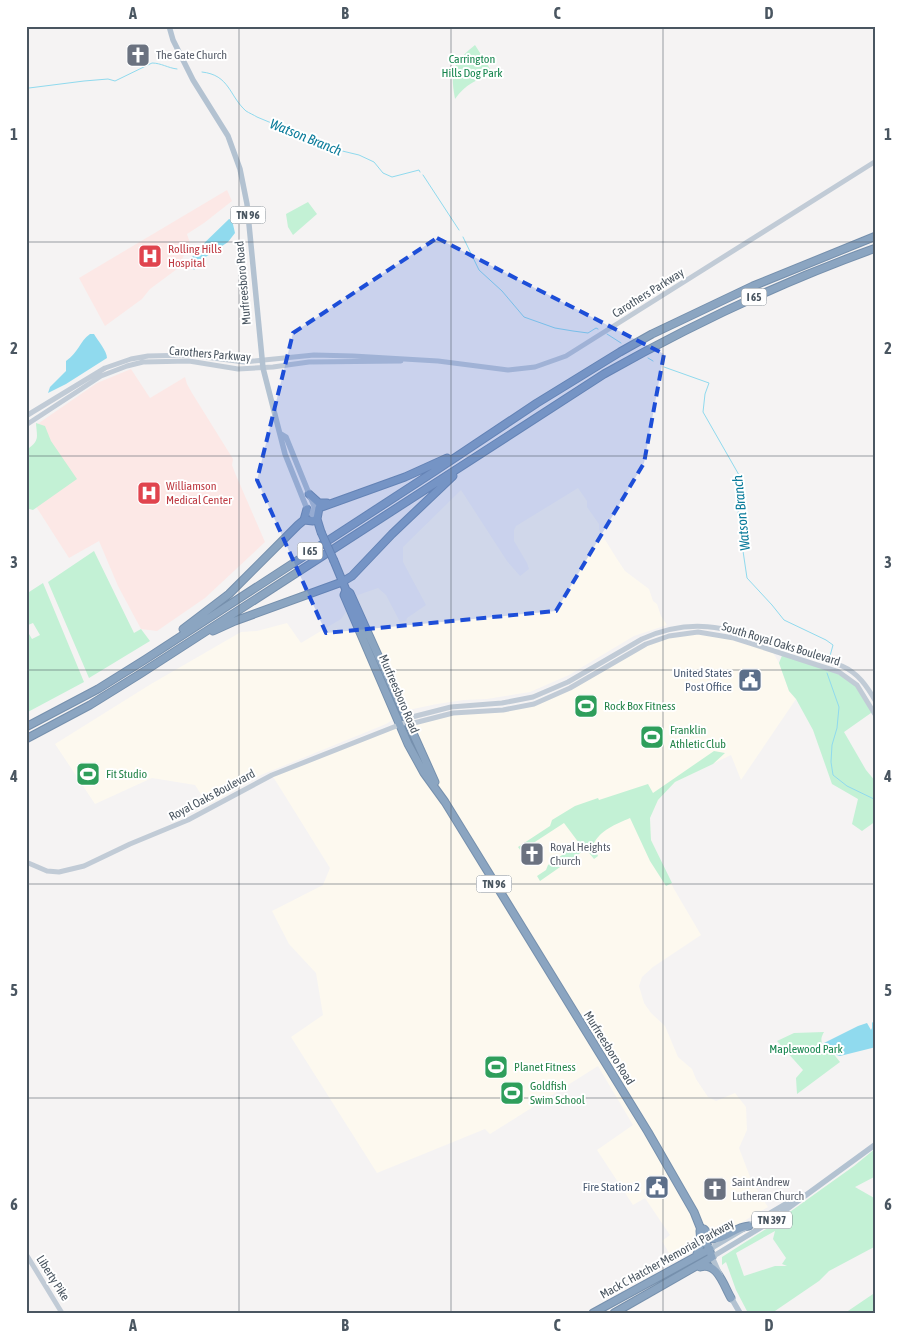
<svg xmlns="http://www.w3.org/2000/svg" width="902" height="1339" viewBox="0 0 902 1339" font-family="'Asap Condensed',sans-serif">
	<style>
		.commercial { fill: #fdf9ef }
		.medical { fill: #fce8e6 }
		.green { fill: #c3f1d5; fill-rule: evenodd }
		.water { fill: #90daee }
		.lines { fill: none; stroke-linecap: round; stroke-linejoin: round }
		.stream { stroke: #90daee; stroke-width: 1 }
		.highway-casing { stroke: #7690ad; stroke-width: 9 }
		.secondary { stroke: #c1cbd6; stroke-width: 5 }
		.primary { stroke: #b3c2d1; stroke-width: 5.5 }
		.highway { stroke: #8ba5c1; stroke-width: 7 }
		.highway-bridge-casing { stroke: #7690ad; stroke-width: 9; stroke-linecap: butt }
		.highway-bridge { stroke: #8ba5c1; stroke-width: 7 }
		.marked { fill: #1d4ed8; fill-opacity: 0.2; stroke: #1d4ed8; stroke-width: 4; stroke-dasharray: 10 6; stroke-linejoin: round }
		.grid { fill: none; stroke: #4a5661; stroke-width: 1; stroke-opacity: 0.55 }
		.labels { text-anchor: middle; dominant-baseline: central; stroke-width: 4; stroke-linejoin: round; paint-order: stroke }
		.shield { fill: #fff; stroke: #808990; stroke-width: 1 }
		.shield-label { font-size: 11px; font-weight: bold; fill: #4a5661 }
		.worship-label { font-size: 12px; fill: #5b616d; stroke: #fff; text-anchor: start }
		.park-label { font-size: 12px; fill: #17864f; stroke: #fff }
		.health-label { font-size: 12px; fill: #be3a42; stroke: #fff; text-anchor: start }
		.street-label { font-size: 12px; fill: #4a5661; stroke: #fff }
		.service-label { font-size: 12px; fill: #4e5e75; stroke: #fff; text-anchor: end }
		.leisure-label { font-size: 12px; fill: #27864d; stroke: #fff; text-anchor: start }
		.water-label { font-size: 14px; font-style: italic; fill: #0c7c9b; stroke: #fff }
		.neatline { fill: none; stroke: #4a5661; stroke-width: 2 }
		.grid-label { font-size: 16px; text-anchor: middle; font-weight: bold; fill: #4a5661 }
	</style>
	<rect width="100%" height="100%" fill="#f5f3f3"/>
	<path class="commercial" d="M578 488 587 501V507L599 524V530L617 559 625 571 649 589 653 601 657 604 661 616 667 625 634 636 569 675 530 692 487 699 464 700 437 704 408 710 386 724 261 775 208 805 195 785 152 778 95 804 55 744 151 684 241 632 257 631 287 623 301 643 341 619 358 595 378 588 386 595 400 622 406 621 407 618 426 605 403 562V547L461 490 507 561 520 576 529 569 527 563 514 541V530L516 526Z
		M678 634H718L771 649 779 663 789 691 796 699 741 780 731 755 675 782 658 800 650 818 651 840 674 889 701 935 653 967 642 977 639 986 644 1003 651 1013 665 1026 678 1057 692 1069 696 1079 708 1097 716 1101 735 1093 746 1107 747 1130 739 1148 752 1182 768 1207 674 1262 662 1241 670 1235 645 1198 633 1205 597 1150 633 1125 598 1066 490 1134 485 1129 377 1173 291 1037 323 1015 316 973 289 944 272 911 323 885 330 868 272 775 400 727 441 715 503 710 550 698 646 644Z"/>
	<path class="medical" d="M227 190 232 201 204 223 187 234 190 243 177 269 150 289 142 299 105 326 79 278Z
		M131 369 150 398 185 377 187 384 192 393 233 459 232 465 235 473 265 542 205 598 157 631 141 629 118 586 99 541 69 558 35 505 72 481 36 425 97 383Z"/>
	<path class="green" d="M475 45 494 75C477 78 465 85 455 99 450 70 452 64 475 45Z
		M308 202 317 214 293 235 288 227 286 214Z
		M36 423 45 426 51 441 77 479 33 510 26 508V450C40 441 37 438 36 423Z
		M94 551 134 633 141 629 150 641 89 678 48 582Z
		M43 583 84 682 26 713V710L29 708 26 703V646L29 643 26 638V629L32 639 40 635 33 623 28 625 26 622V594Z
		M783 653 851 679 871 708V713L844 732 866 770 876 782V821L862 831 852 824 858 799 832 784 813 730 796 699 789 691 779 663Z
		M714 751 725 753 713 764 675 782 658 800 650 818 651 840 672 883 666 886 650 861 630 818C616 824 600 830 593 845L598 856 594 859 586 849 540 881 537 876 546 870 548 865 579 843 564 823 521 851 518 847 550 826 552 820 575 806 598 798 599 800 648 784 653 793Z
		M824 1032C820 1039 821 1041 824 1047H828L840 1062 797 1094 796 1078 803 1070 777 1041 794 1033Z
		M876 1148V1176L855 1187 876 1199V1246L829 1271 819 1281 772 1313H748L736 1290 726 1262 722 1265V1257L766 1229 854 1166ZM775 1231 773 1239 786 1258 782 1264 787 1266H775L744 1276 736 1253Z
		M876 1292V1313H845Z"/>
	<path class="water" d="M229 219 232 220 235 233 228 242 204 258 194 270 189 263 195 252Z
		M90 334H94C98 341 107 351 107 358L66 384 48 393 50 387 66 371V361C79 352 79 342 90 334Z
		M876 1018V1047L840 1056 833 1054 828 1047H824L822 1044 858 1026 867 1023 871 1030 872 1028V1023Z"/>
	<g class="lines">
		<path class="stream" d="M202 72C230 75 229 96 246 111 249 113 254 115 257 117L334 149 359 155 374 162 383 173 392 177 419 170 420 172
			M26 86 29 88 84 81 108 79 115 81 152 63C161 63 168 68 177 69
			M423 175 459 230
			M463 237 479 270 502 291 524 317 555 328 573 331 588 333 596 328 598 329
			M607 334 621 343
			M648 358 653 361
			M664 367 709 383 705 394 703 412 739 475 741 493 738 513 744 533 743 551 747 578 772 605 784 620 826 640 833 645 830 656
			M827 673 839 707 837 728 832 745 831 762 833 775 847 786 876 800"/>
		<g class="highway-casing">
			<path id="highway" d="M309 494 319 503H327
				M317 519 319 508 405 477 447 458
				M317 519 321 532
				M304 520 307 509
				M334 561 346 590 344 595 408 744 424 773 445 802 648 1132 694 1212 712 1257 614 1313
				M346 590 350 593 435 782
				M183 629 229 594 298 525 304 520 313 521 317 519
				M213 631 235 621 342 582 352 576 392 534 453 476
				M26 727 98 689 146 659 435 471 537 403 620 352 652 334 753 286 876 236
				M26 739 90 705 140 674 604 374C691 325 781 282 876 248
				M704 1229 713 1239C727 1239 734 1227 749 1226
				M697 1254 701 1243 700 1231
				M700 1267C717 1261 724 1286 731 1298
				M593 1313 710 1249"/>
		</g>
		<path class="secondary" d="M26 416 105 368 131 359 148 356 190 355 244 362 314 355 353 356 438 361 508 370 535 367 566 356 876 161
			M26 425 101 376 127 366 143 362 189 361 238 369 273 367 309 362 401 361
			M409 721 414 723 453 713 503 710 534 704 570 688 646 644 669 636 698 632 734 638 839 672 857 685 876 716
			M26 862 47 871 59 872 84 866 130 844 188 820 272 775 409 721 412 717 451 707 502 703 533 697 568 682 642 639C691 617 724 627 772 643 795 650 819 658 842 666 858 673 867 686 876 702
			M26 1254 62 1313"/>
		<path class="primary" d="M169 26 173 40 193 80 228 136 240 169 247 204 263 368 285 454 307 509 317 519
			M281 434 286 437 314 506 316 516
			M710 1249 794 1199
			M720 1275 712 1257 765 1225 876 1144
			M729 1294 740 1313"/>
		<use href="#highway" class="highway"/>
		<g class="highway-bridge-casing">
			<path id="highway-bridge" d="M321 532 334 561"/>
		</g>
		<use href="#highway-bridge" class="highway-bridge"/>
	</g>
	<path class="marked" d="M437 238 664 354 644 463 556 611 326 633 257 480 293 333Z"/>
	<path class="grid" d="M239 26V1313M451 26V1313M663 26V1313M26 242H876M26 456H876M26 670H876M26 884H876M26 1098H876"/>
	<defs>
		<g id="church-square" transform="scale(1.25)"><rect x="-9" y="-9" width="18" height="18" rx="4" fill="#6b7280" stroke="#fff"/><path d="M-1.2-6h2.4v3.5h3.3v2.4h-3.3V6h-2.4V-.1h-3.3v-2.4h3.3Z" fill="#fff"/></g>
		<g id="hospital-square" transform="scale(1.25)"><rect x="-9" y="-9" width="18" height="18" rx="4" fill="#e0444e" stroke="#fff"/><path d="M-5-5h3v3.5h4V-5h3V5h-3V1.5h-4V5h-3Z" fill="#fff"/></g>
		<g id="civic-square" transform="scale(1.25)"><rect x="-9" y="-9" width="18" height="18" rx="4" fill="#5c6f8a" stroke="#fff"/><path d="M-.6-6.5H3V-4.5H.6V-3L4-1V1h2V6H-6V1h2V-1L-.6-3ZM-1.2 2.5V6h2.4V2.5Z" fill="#fff"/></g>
		<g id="stadium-square" transform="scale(1.25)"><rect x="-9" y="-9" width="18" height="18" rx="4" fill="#2e9e5b" stroke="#fff"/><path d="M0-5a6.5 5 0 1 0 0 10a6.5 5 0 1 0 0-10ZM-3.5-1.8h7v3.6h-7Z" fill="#fff"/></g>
	</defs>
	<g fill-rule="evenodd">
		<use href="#church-square" x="138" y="55"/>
		<use href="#hospital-square" x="150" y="256"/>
		<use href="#hospital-square" x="149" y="493"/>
		<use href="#civic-square" x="750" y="680"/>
		<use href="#stadium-square" x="586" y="706"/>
		<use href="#stadium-square" x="652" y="737"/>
		<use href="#stadium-square" x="88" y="774"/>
		<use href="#church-square" x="532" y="854"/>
		<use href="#stadium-square" x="496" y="1067"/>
		<use href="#stadium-square" x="512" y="1093"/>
		<use href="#civic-square" x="657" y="1187"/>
		<use href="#church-square" x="715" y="1189"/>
	</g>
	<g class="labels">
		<g class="shield">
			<rect x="230.5" y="206.5" width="35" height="17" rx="4"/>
			<rect x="741.5" y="288.5" width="25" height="17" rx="4"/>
			<rect x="297.5" y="542.5" width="25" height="17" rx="4"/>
			<rect x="476.5" y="875.5" width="35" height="17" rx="4"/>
			<rect x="752" y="1211.5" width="40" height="17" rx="4"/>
		</g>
		<g class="shield-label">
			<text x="248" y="215">TN 96</text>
			<text x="754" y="297">I 65</text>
			<text x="310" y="551">I 65</text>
			<text x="494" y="884">TN 96</text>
			<text x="772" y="1220">TN 397</text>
		</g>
		<g class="worship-label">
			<text x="156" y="55">The Gate Church</text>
			<text x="550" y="847">Royal Heights<tspan x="550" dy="14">Church</tspan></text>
			<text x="732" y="1182">Saint Andrew<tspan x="732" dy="14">Lutheran Church</tspan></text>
		</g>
		<g class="park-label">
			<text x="472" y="59">Carrington<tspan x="472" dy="14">Hills Dog Park</tspan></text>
			<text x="806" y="1049">Maplewood Park</text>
		</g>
		<g class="health-label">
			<text x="168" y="249">Rolling Hills<tspan x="168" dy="14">Hospital</tspan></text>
			<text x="166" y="486">Williamson<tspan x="166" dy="14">Medical Center</tspan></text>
		</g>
		<g class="street-label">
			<text transform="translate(243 283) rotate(-95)">Murfreesboro Road</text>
			<text transform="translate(648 293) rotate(-32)">Carothers Parkway</text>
			<text transform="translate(210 354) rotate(5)">Carothers Parkway</text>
			<text transform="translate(781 644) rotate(17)">South Royal Oaks Boulevard</text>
			<text transform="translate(399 694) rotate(67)">Murfreesboro Road</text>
			<text transform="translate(212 795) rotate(-28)">Royal Oaks Boulevard</text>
			<text transform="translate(609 1048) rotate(58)">Murfreesboro Road</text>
			<text transform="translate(667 1259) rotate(-29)">Mack C Hatcher Memorial Parkway</text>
			<text transform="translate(53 1278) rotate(58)">Liberty Pike</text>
		</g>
		<g class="service-label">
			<text x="732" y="673">United States<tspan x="732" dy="14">Post Office</tspan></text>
			<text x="640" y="1187">Fire Station 2</text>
		</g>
		<g class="leisure-label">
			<text x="604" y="706">Rock Box Fitness</text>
			<text x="670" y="730">Franklin<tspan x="670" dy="14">Athletic Club</tspan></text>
			<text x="106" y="774">Fit Studio</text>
			<text x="514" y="1067">Planet Fitness</text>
			<text x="530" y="1086">Goldfish<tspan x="530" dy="14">Swim School</tspan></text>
		</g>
		<g class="water-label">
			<text transform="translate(306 137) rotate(22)">Watson Branch</text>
			<text transform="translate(741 513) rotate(-96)">Watson Branch</text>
		</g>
	</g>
	<rect width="902" height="1339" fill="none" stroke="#ffffff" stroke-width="55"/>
	<rect x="28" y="28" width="846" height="1284" class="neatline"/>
	<g class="grid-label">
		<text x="133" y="19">A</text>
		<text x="345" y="19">B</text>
		<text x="557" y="19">C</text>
		<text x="769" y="19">D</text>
		<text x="14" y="140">1</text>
		<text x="888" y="140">1</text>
		<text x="14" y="354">2</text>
		<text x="888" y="354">2</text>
		<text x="14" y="568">3</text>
		<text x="888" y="568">3</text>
		<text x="14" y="782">4</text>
		<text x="888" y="782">4</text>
		<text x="14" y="996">5</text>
		<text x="888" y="996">5</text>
		<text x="14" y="1210">6</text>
		<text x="888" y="1210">6</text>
		<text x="133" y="1331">A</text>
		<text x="345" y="1331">B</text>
		<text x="557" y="1331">C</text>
		<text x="769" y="1331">D</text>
	</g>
</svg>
